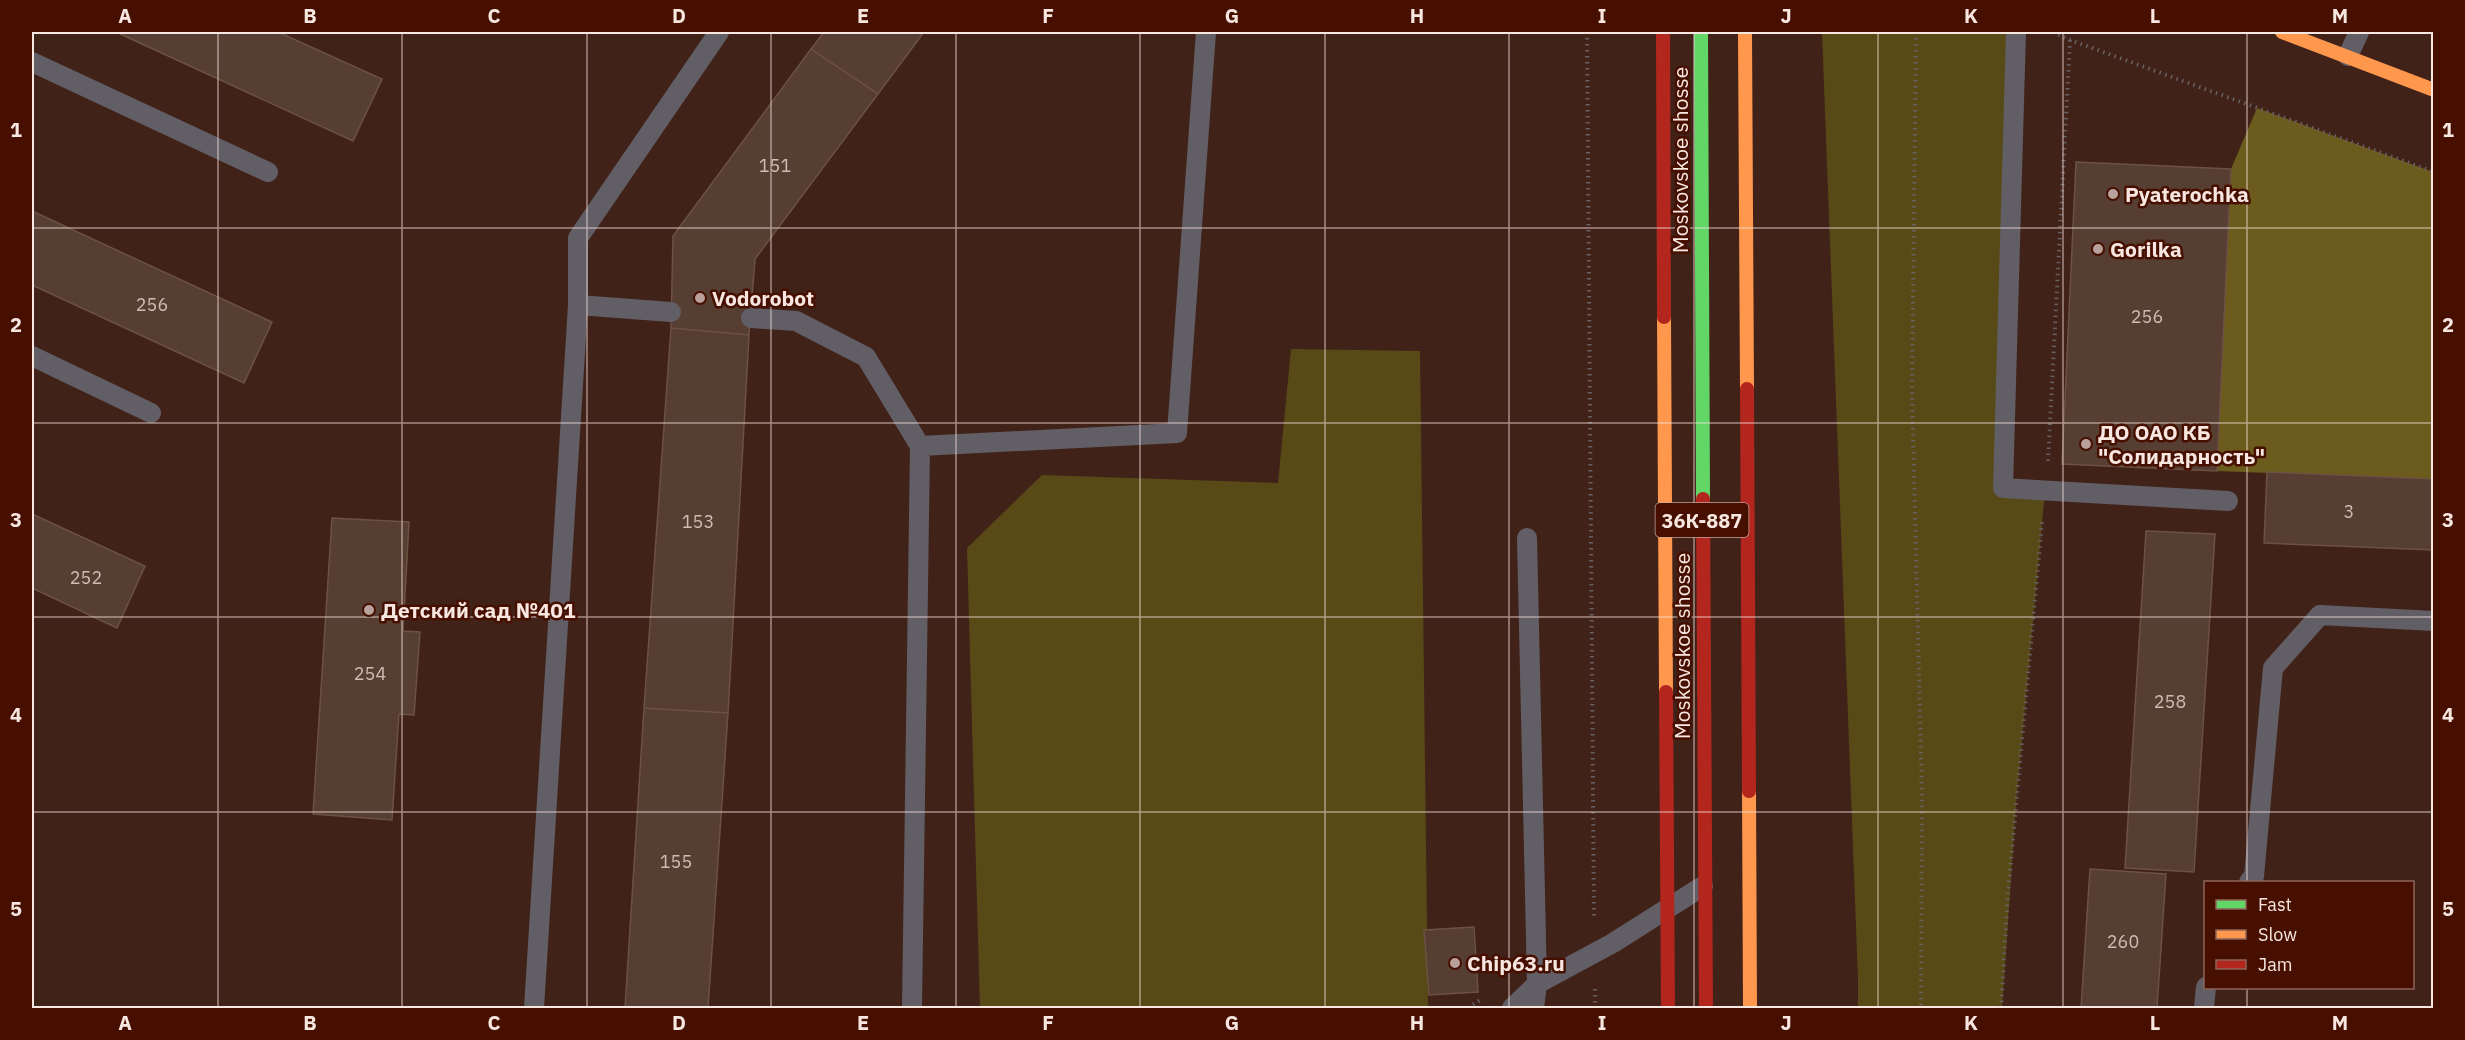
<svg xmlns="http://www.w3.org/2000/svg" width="2465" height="1040" viewBox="0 0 2465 1040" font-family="'IBM Plex Sans',sans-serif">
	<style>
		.green { fill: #574a17 }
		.forest { fill: #6b5b1c }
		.building { fill: #563e32; stroke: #6c5243; stroke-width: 1.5 }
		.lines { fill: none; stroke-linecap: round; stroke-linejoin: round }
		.path { stroke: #696063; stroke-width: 4; stroke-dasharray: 1.5 4.5; stroke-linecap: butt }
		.lane { stroke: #625e66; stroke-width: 20 }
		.fast { stroke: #63d668; stroke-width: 14 }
		.slow { stroke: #ff974d; stroke-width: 14 }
		.jam { stroke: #b3261e; stroke-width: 14 }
		.grid { fill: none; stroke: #f8e6e0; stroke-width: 1.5; stroke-opacity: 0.55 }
		.poi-dot { fill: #b8a19a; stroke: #460f00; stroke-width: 2 }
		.labels { text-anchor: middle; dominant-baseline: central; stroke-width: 5; stroke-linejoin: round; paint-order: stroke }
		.number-label { font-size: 18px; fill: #d0bcb4 }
		.shield { fill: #460f00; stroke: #c3a69d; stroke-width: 1.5 }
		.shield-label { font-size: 20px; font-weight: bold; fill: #f8e6e0 }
		.street-label { font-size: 21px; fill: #f8e6e0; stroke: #460f00 }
		.poi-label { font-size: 21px; font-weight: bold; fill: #f8e6e0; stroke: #460f00; text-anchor: start }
		.neatline { fill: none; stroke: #f8e6e0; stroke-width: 2 }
		.grid-label { font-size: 20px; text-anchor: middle; font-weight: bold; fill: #f8e6e0 }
	</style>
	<rect width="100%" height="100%" fill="#412219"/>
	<path class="green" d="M1822 32H2016L2003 488 2045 491 2016 804 2002 1008H1858V979Z
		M1291 349 1420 351 1428 1008H980L967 548 1042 475 1278 483Z"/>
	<path class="forest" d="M2257 108 2433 172V479L2217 471 2231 169Z"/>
	<path class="building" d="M116 32H278L382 79 353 141Z
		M824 32H924L878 94 811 49Z
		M811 49 878 94 755 259 749 335 671 328 673 236Z
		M2076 162 2231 169 2217 471 2062 464Z
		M32 211 272 322 244 383 32 285Z
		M671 328 749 335 728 713 644 708Z
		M2267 472 2434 479V550L2264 543Z
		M32 514 145 566 117 628 32 588Z
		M332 518 409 522 403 631 420 632 414 715 399 714 392 820 313 814Z
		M2146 531 2215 534 2194 872 2125 868Z
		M644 708 728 713 708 1008H625Z
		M2090 869 2166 874 2157 1008H2081Z
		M1474 927 1478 992 1429 995 1424 930Z"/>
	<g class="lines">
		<path class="path" d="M1587 32 1594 919
			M1916 32 1912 393 1922 795 1921 1008
			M2053 32 2070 40 2434 172
			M2048 461 2070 40
			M1595 989V1008
			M1468 1008 1483 998
			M2001 1008 2008 893 2042 522"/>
		<path class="lane" d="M2016 32 2003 488 2228 501
			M2348 56 2359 32
			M32 62 268 172
			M578 305 671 312
			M751 318 796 321 866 357 920 446 912 1008
			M32 356 151 413
			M920 446 1177 433 1206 32
			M2249 882 2254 876 2273 668 2320 615 2434 621
			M534 1008 578 305V238L719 32
			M1512 1008 1537 984 1527 538
			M1534 1008 1537 984 1613 943 1703 886
			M2204 1008 2206 987"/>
		<path class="fast" d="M1701 32 1703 499"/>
		<path class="slow" d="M1745 32 1747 389
			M2282 32 2434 90
			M1664 317 1666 692
			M1749 791 1750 1008"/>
		<path class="jam" d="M1663 32 1664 317
			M1747 389 1749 791
			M1703 499 1706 1008
			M1666 692 1668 1008"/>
	</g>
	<path class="grid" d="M218 32V1008M402 32V1008M587 32V1008M771 32V1008M956 32V1008M1140 32V1008M1325 32V1008M1509 32V1008M1694 32V1008M1878 32V1008M2063 32V1008M2247 32V882M32 228H2434M32 423H2434M32 617H2434M32 812H2434M2247 988V1008"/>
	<g class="poi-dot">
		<circle cx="2113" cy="194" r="6"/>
		<circle cx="2098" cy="249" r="6"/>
		<circle cx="700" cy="298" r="6"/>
		<circle cx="2086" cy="444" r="6"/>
		<circle cx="369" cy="610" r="6"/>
		<circle cx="1455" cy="963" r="6"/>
	</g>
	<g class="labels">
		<g class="number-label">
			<text x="775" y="165">151</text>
			<text x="152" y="304">256</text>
			<text x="2147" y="316">256</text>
			<text x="2349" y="511">3</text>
			<text x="698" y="521">153</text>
			<text x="86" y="577">252</text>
			<text x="370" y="673">254</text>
			<text x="2170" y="701">258</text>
			<text x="676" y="861">155</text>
			<text x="2123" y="941">260</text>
		</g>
		<rect class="shield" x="1655.5" y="503" width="93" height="34" rx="4.5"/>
		<g class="shield-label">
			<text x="1702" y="520">36К-887</text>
		</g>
		<g class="street-label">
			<text transform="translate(1680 160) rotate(-90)">Moskovskoe shosse</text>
			<text transform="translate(1682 646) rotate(-90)">Moskovskoe shosse</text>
		</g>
		<g class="poi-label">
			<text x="2125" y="194">Pyaterochka</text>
			<text x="2110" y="249">Gorilka</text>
			<text x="712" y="298">Vodorobot</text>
			<text x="2098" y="432">ДО ОАО КБ<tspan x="2098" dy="24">"Солидарность"</tspan></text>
			<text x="381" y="610">Детский сад №401</text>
			<text x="1467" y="963">Chip63.ru</text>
		</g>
	</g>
	<rect width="2465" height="1040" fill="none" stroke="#460f00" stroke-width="66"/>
	<rect x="2204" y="881" width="210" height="108" fill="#460f00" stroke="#8d655a" stroke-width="1.5"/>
	<rect x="2216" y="900" width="30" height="9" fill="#63d668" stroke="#8d655a" stroke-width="1.5"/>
	<text x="2258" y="911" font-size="18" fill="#f8e6e0">Fast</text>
	<rect x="2216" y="930" width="30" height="9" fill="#ff974d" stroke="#8d655a" stroke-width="1.5"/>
	<text x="2258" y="941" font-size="18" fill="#f8e6e0">Slow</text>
	<rect x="2216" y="960" width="30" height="9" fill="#b3261e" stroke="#8d655a" stroke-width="1.5"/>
	<text x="2258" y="971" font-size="18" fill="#f8e6e0">Jam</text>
	<rect x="33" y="33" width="2399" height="974" class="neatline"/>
	<g class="grid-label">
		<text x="125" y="23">A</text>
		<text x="310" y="23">B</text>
		<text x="494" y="23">C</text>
		<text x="679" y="23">D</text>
		<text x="863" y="23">E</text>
		<text x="1048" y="23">F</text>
		<text x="1232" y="23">G</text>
		<text x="1417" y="23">H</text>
		<text x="1602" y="23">I</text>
		<text x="1786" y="23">J</text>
		<text x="1971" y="23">K</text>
		<text x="2155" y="23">L</text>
		<text x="2340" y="23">M</text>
		<text x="16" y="137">1</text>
		<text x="2448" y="137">1</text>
		<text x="16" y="332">2</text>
		<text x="2448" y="332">2</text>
		<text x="16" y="527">3</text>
		<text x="2448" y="527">3</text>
		<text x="16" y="722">4</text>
		<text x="2448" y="722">4</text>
		<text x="16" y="916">5</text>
		<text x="2448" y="916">5</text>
		<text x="125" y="1030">A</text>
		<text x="310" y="1030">B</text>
		<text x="494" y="1030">C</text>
		<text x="679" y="1030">D</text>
		<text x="863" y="1030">E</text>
		<text x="1048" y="1030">F</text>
		<text x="1232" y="1030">G</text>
		<text x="1417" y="1030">H</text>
		<text x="1602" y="1030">I</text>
		<text x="1786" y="1030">J</text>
		<text x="1971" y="1030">K</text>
		<text x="2155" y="1030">L</text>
		<text x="2340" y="1030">M</text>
	</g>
</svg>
